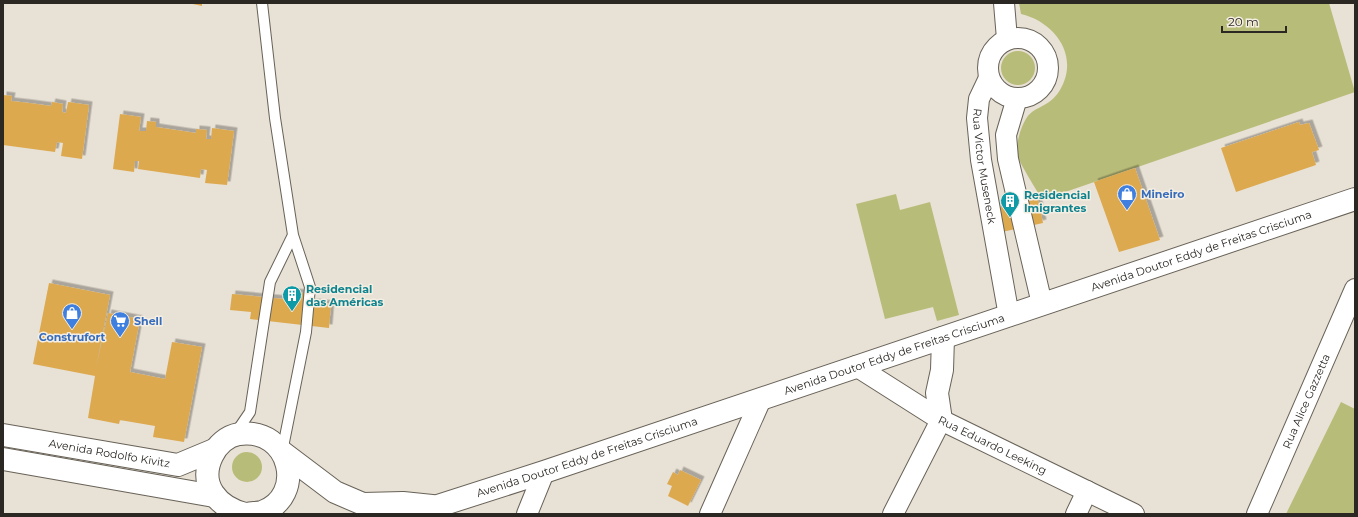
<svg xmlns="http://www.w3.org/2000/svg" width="1358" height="517" viewBox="0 0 1358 517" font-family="Montserrat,sans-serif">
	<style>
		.green { fill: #b8bc79 }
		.building { fill: #dda950; filter: url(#shadow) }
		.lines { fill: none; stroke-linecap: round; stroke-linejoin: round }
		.lane-casing { stroke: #686258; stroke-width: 12 }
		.street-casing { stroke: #686258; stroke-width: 22 }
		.secondary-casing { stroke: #686258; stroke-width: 24 }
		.lane { stroke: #fff; stroke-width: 10 }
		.street { stroke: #fff; stroke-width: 20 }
		.secondary { stroke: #fff; stroke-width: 22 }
		.labels { text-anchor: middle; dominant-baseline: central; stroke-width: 3; stroke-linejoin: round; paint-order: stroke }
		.street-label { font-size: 11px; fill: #2b2824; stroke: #f5eee2 }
		.shop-label { font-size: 11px; font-weight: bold; fill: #366cbe; stroke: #f5eee2; text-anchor: start }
		.culture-label { font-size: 11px; font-weight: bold; fill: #0d838f; stroke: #f5eee2; text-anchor: start }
	</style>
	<defs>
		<filter id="shadow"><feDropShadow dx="3.5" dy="-3.5" stdDeviation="0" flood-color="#0004"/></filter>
	</defs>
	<rect width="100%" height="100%" fill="#e8e1d5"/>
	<path class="green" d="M1019 3H1329L1355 92 1042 200C1037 190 1019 163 1017 154 1016 143 1022 119 1032 112 1044 104 1051 104 1060 90 1080 56 1055 22 1021 14Z
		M1001 68a17 17 0 1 1 34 0a17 17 0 1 1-34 0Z
		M896 194 900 210 930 202 959 315 937 321 933 307 885 319 856 204Z
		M1341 402 1355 409V514H1286Z
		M232 467a15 15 0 1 1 30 0a15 15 0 1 1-30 0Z"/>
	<path class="building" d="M188 3H202V6Z
		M3 95 12 96 11 101 29 103 51 106 52 102 63 104 62 112 66 113 68 102 89 105 82 159 61 156 63 143 57 142 55 152 3 145Z
		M120 114 141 117 139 131H146L147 121 156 122V127L196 133V129L207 130 206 139H211L212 128 234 131 227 185 205 183 207 170 201 169 200 178 138 169 139 161H135L134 172 113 169Z
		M1299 122 1300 125 1309 123 1319 150 1312 152 1316 165 1236 192 1221 148Z
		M1135 168 1160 240 1119 252 1094 182Z
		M1038 199 1043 223 988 235 998 208Z
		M49 283 110 295 96 368 108 313 140 319 130 372 165 379 172 342 202 347 184 442 153 437 155 426 120 420 119 424 88 418 95 376 33 364Z
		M286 291 303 293V301L331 304 329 328 250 319 251 312 230 310 232 294 284 299Z
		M680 470 701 480 688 506 668 496 672 486 667 484 673 472 678 475Z"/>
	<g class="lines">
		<g class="lane-casing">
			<path id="lane" d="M262 3 275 118 293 235 310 287 306 332 282 452
				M235 434 250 412 270 282 293 235"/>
		</g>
		<g class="street-casing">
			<g id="street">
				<path d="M1004 3 1007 39"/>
				<circle cx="1018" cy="68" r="30"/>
				<path id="s1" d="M989 78 979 99 977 118 981 160 1009 316"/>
				<path d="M1017 98 1006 135 1008 159 1042 304"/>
				<path id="s2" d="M856 366 941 420 1134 514"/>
				<path d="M527 514 544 472"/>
				<path d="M710 514 761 399"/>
				<path d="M893 514 941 420"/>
				<path d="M1076 514 1087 491"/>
				<path id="s3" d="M1257 514 1355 289"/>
			</g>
		</g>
		<g class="secondary-casing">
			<g id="secondary">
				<path d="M941 420 937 393 942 370 943 338"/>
				<path id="s4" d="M3 435 178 465 214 450"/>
				<path d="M282 452 335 492 363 504 403 503 432 506"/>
				<path d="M3 459 214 496"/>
				<path d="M245 514C218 507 198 485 212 456 217 445 227 436 239 434 292 427 306 497 262 512 257 513 252 513 247 514"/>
				<path id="s5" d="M413 514 544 472 1355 199"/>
			</g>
		</g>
		<use href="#lane" class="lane"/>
		<use href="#street" class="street"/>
		<use href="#secondary" class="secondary"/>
	</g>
	<defs>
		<g id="shop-pin" transform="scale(1)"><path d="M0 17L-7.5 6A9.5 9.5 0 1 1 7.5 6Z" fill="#3f7fe0" stroke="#f5eee2"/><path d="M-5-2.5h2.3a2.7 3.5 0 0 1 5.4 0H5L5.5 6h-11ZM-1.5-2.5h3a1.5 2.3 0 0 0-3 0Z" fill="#fff"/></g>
		<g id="building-pin" transform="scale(1)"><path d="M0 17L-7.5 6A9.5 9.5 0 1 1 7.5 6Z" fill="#0f9aa8" stroke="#f5eee2"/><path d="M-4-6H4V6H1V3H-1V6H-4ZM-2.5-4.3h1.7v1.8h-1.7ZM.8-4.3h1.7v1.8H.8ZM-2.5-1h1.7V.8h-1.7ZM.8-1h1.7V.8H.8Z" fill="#fff"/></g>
		<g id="supermarket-pin" transform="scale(1)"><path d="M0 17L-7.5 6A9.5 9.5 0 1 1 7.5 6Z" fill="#3f7fe0" stroke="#f5eee2"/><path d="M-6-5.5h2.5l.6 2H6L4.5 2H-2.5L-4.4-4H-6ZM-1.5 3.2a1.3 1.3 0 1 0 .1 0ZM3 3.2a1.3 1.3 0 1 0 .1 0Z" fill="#fff"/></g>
	</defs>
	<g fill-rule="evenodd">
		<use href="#shop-pin" x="1127" y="194"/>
		<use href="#building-pin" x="1010" y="201"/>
		<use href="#building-pin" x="292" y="295"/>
		<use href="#shop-pin" x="72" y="313"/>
		<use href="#supermarket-pin" x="120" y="321"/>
	</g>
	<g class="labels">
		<g class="street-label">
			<text stroke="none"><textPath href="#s1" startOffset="91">Rua Victor Museneck</textPath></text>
			<text stroke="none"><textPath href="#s5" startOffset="831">Avenida Doutor Eddy de Freitas Crisciuma</textPath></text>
			<text stroke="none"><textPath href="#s5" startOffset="507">Avenida Doutor Eddy de Freitas Crisciuma</textPath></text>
			<text stroke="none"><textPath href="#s3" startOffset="123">Rua Alice Gazzetta</textPath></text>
			<text stroke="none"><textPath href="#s2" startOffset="158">Rua Eduardo Leeking</textPath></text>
			<text stroke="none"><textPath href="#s4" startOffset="108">Avenida Rodolfo Kivitz</textPath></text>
			<text stroke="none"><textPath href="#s5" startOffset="183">Avenida Doutor Eddy de Freitas Crisciuma</textPath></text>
		</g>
		<g class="shop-label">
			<text x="1141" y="194">Mineiro</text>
			<text x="134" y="321">Shell</text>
			<text x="72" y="337" text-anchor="middle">Construfort</text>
		</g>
		<g class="culture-label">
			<text x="1024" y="195">Residencial<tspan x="1024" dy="13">Imigrantes</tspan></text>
			<text x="306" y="289">Residencial<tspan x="306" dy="13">das Américas</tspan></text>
		</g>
	</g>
	<rect width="1358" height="517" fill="none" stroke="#2b2824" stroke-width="8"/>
	<path d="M1222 26v6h64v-6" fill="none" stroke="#2b2824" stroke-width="2"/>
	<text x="1228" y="26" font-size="12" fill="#2b2824" stroke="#f5eee2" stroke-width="3" paint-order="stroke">20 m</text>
</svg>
